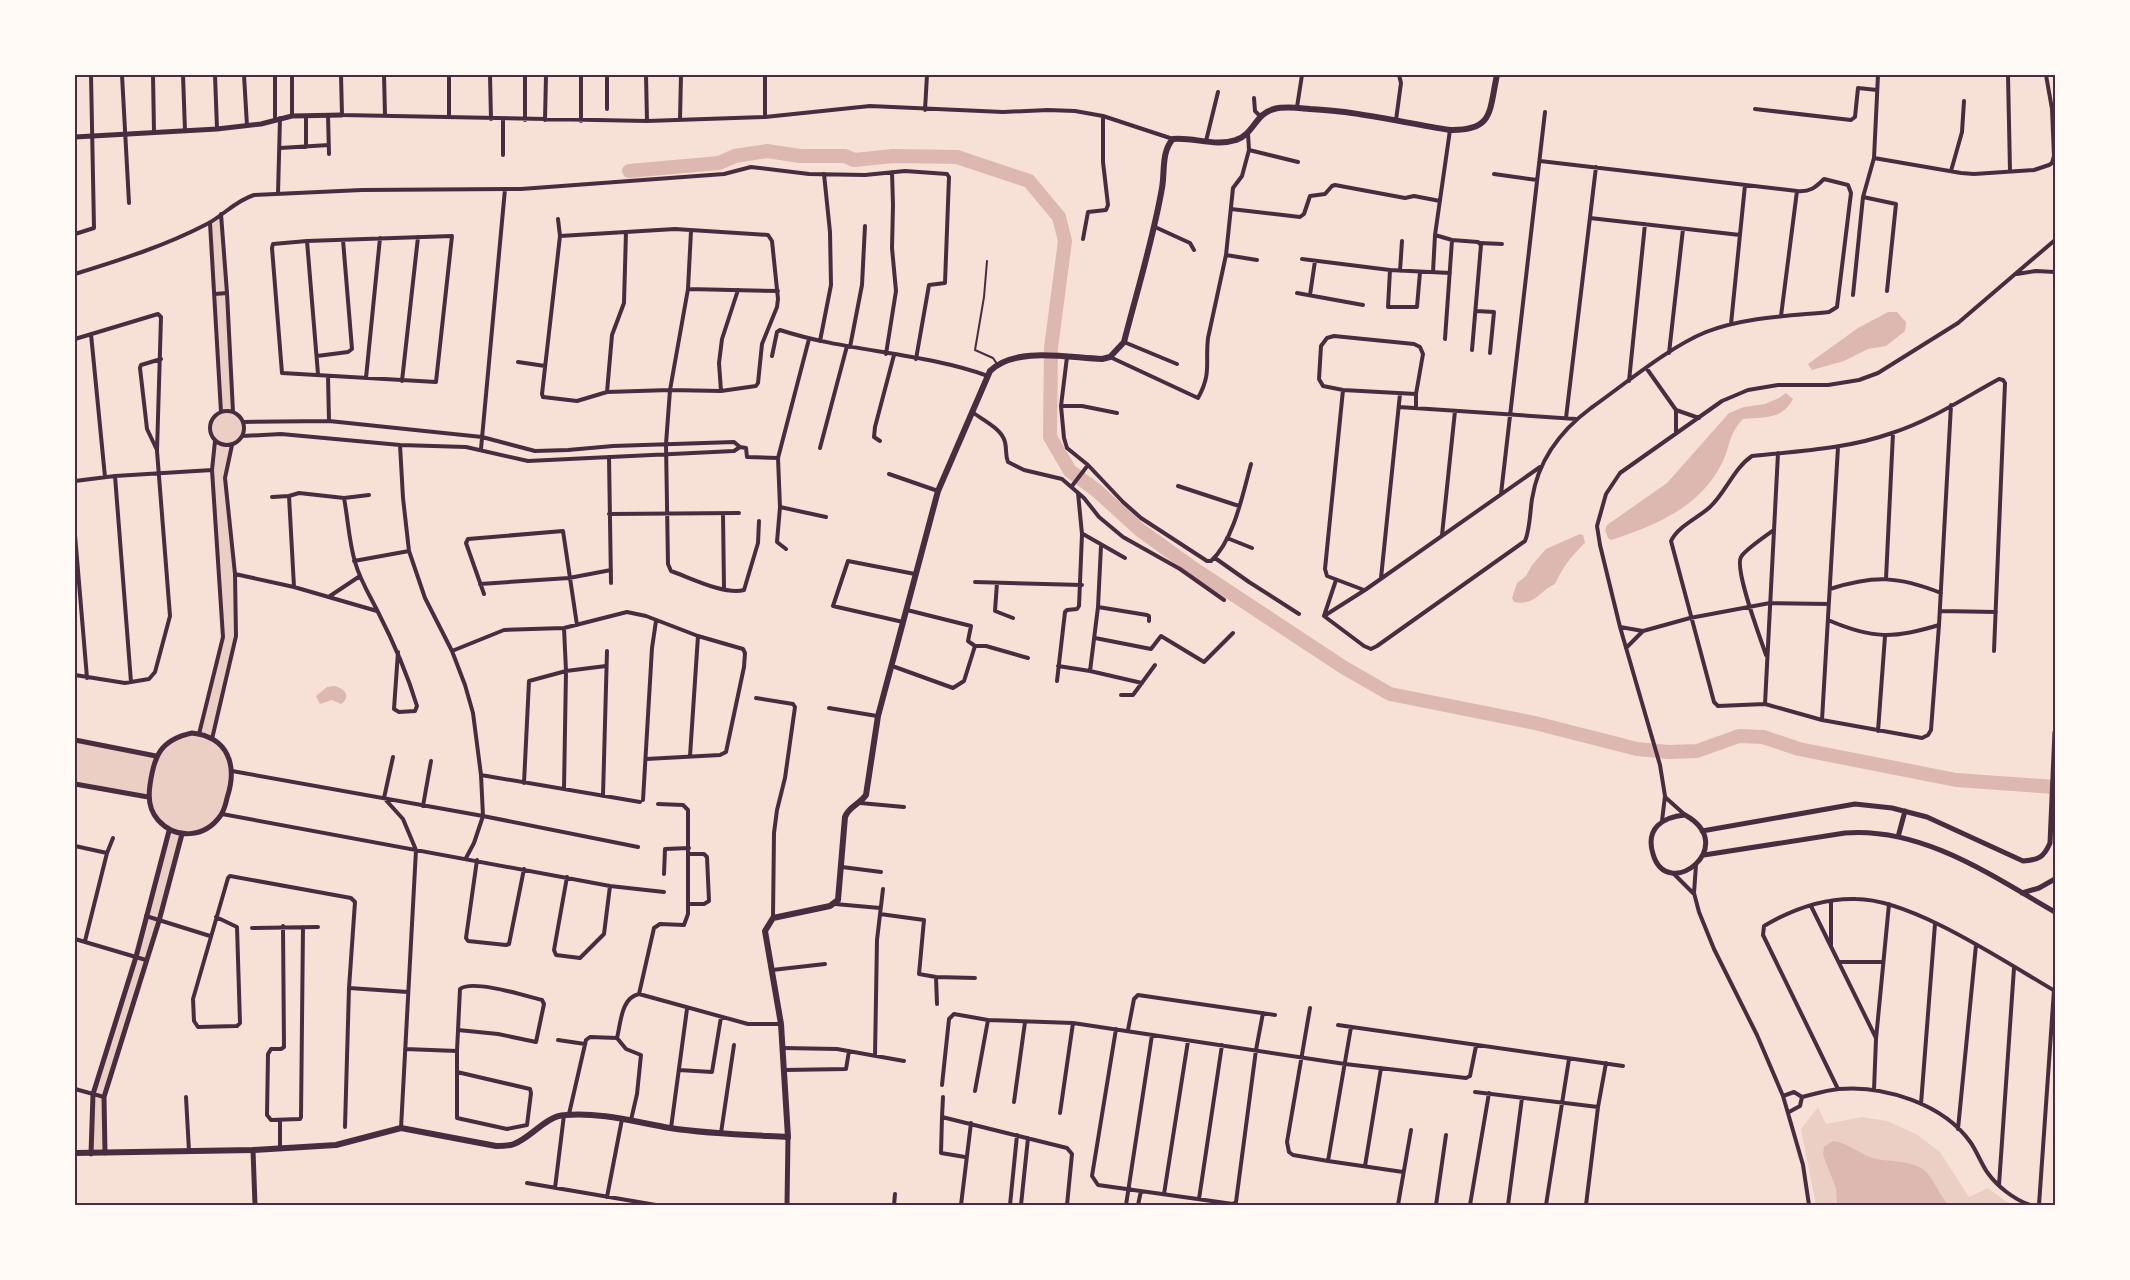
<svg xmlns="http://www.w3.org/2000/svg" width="2130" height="1280" viewBox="0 0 2130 1280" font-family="Quicksand,sans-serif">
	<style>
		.green { fill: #ebcfc5 }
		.water { fill: #dcb8b0 }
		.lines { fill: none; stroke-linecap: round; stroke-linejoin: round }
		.river { stroke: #dcb8b0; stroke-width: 14 }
		.service { stroke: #4a2c40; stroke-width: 2 }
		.minor { stroke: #4a2c40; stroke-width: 4 }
		.tertiary { stroke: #4a2c40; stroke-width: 5 }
		.primary { stroke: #4a2c40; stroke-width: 6 }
		.neatline { fill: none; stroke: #4a2c40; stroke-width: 2 }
	</style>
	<rect width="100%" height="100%" fill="#f7e1d7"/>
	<path class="green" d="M221 214 233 412 240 418 244 427 242 436 232 445 226 470 235 574 236 627 212 739 220 744 232 766 222 814 206 829 182 835 104 1097 105 1153 91 1154 93 1094 169 831 161 823 148 797 75 784V740L156 756 174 738 199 734 223 637 212 470 215 441 210 429 214 417 221 412 210 223Z
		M1818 1107 1826 1124 1862 1117 1887 1121 1916 1134 1940 1152 1969 1197 1988 1188 2011 1205H1816L1801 1129Z"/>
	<path class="water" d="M1888 312H1897L1906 322 1905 331 1886 346 1868 349 1844 361 1812 370 1808 364 1858 328Z
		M1786 393 1793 399C1782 420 1764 417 1743 419 1727 436 1731 447 1721 465 1699 508 1654 526 1611 540L1608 538 1605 530 1607 525 1667 483 1729 413 1744 407 1765 404 1779 398Z
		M1580 534 1583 535 1585 543C1572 555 1562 568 1555 584 1539 591 1536 606 1514 602L1512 598 1517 583 1526 576 1532 565 1546 549Z
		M334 686C344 688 352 696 341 704L332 700 320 704 316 696 327 687Z
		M1833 1141C1849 1143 1860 1155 1876 1159 1891 1162 1907 1160 1921 1168 1934 1176 1938 1195 1949 1205H1837L1836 1188 1823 1155 1824 1147Z"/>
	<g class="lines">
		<path class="river" d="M629 171 719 163 735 156 767 151 800 156H845L854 160 893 156 957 157 1029 181 1059 217 1065 241 1051 348 1050 437 1070 471 1096 490 1140 530 1190 566 1343 667 1390 694 1535 723 1637 749 1669 752 1697 751 1739 736 1763 737 1799 749 1956 780 2055 787"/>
		<path class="service" d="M987 261 984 297 975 350 993 358 997 364"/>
		<path class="minor" d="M122 75 129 203
			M153 75 154 132
			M183 75 185 131
			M215 75 217 129
			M244 75 247 126
			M292 75V116
			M341 75 342 115 647 121 765 117 870 106 1003 112 1048 110 1075 111 1103 116 1173 139
			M384 75 385 115
			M449 75V116
			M490 75 491 119
			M525 75V120
			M607 75V109
			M646 75 647 121
			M765 75V117
			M2008 75 2010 171
			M1254 98 1255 111 1261 117
			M1297 107 1302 75
			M1755 109 1851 120 1855 117 1858 88 1877 90
			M925 110 927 75
			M328 115 329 154
			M306 116V147
			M275 120V75
			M545 120 546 75
			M680 120 681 75
			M1396 120 1401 83 1399 75
			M581 121V75
			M1450 130 1435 235 1452 240 1478 242 1481 245 1472 350
			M1248 134 1249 150 1242 176 1233 188 1226 255 1257 260
			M1206 141 1218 92
			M280 148 329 145
			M1249 150 1298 162
			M503 155V119
			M1874 158 1961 173 1974 174 2034 170 2049 165 2052 163 2054 156 2052 109 2046 75
			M1951 171 1962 132 1964 101
			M1494 174 1537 180
			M278 194 280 118
			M1863 197 1896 204 1887 291
			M1231 209 1300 217 1304 214 1310 196 1325 194 1332 186 1335 185 1405 198 1414 196 1440 201
			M221 214 227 293 233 412
			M1590 218 1740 235
			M558 219 560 236 542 394 543 397 577 401 607 392 670 390 721 391 756 386 758 383 762 344 777 307 778 299 772 241 768 235 675 229 560 236
			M210 223 221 412
			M1155 227 1190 243 1194 250
			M691 231 688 289 670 390 666 444 668 564 671 571C691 578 724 595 744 590L758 543 759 521
			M75 234 94 228 91 75
			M452 236 436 382 282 373 272 248 273 244 307 241Z
			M1083 239 1088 212 1106 210 1108 205 1103 162V116
			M307 241 318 374
			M1480 243 1502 244
			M1302 259 1390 270
			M1400 271 1402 241
			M1420 272 1417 307H1388L1390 270 1450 273
			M1433 272 1435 235
			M75 274C120 260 165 246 207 224 224 215 235 201 254 195L362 190 521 189 724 174 751 167 809 174 865 175 905 171 947 174 949 177 945 283 929 285 916 359
			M2017 274 2036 271 2055 272
			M688 289 778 291
			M1297 293 1363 305
			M215 294 227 293
			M1310 295 1315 261
			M1853 295 1863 197 1874 158 1878 75
			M1476 311 1494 312 1490 353
			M1781 316 1797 191
			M1731 324 1745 185
			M91 334 105 477
			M75 339 158 314 161 317 157 451 170 616 155 672 149 679 125 683 75 675
			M1445 339 1452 240
			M820 341 831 285 830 232 824 174
			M1124 342 1177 364
			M850 347 862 285 865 226
			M1669 353 1683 229
			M886 354 896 291 892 248 893 205 892 172
			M317 356 348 352 352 349 343 240
			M772 356 777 332 780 330C847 352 921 352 988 376
			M1067 357 1061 406 1064 438 1067 448 1088 465 1123 502 1141 518 1207 561H1211C1234 540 1243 493 1251 464
			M1110 357 1198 398C1212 373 1205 363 1208 338L1226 255
			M518 362 545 366
			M1647 369 1676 410V433
			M328 376 329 421
			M366 378 380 238
			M402 381 418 237
			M1629 381 1645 224
			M1343 390 1325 569 1327 576 1364 590
			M721 391 719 363 722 339 738 290
			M607 392 612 335 624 303 626 232
			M1951 405 1939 625 1931 730 1928 735 1922 738 1822 720 1765 704 1718 706 1714 702 1671 541C1678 526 1698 518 1710 507 1726 492 1734 468 1752 456 1799 451 1847 449 1892 433 1930 421 1964 398 1999 379L2003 380 2005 383 1994 651
			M1061 406H1082L1117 413
			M1399 407 1576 419
			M1416 408V394L1423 354 1420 347 1414 344 1334 336 1327 338 1321 346 1319 379 1323 386 1343 390 1416 394
			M1676 410 1699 418
			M210 428a17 17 0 1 1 34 0a17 17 0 1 1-34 0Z
			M972 412C983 420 1002 429 1005 442 1007 450 1005 455 1008 462L1024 470 1062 479 1084 498 1099 517 1123 537 1180 569 1224 600
			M1566 418 1596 167
			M243 422 329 421 482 437 535 451 568 450 613 446 734 442 740 447 746 448 747 457 778 458
			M242 436 281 434 400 445 466 447 528 461 734 451 740 447
			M880 441 874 437 875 427 894 355
			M400 445 403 498 409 551 425 598 452 651 465 685 473 713 481 775 483 816 474 843 466 858
			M820 448 847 346
			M481 449 505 189
			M157 450 147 429 140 368 141 365 161 359
			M609 457 611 583
			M889 474 938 491
			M115 476 131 682
			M75 481 115 476 212 470
			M1072 486 1088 465
			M1178 486 1239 506
			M1501 494 1545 112
			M272 497 289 496
			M344 498C348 519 349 542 355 562 360 580 370 596 378 612 394 643 407 673 417 706L415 711 399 712 394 709 398 652
			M780 507 826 517
			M609 514 739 513
			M723 514 724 588
			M1083 534 1125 558
			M75 535 87 678
			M1442 535 1455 411
			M1227 538 1252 548
			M786 549 777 542 780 507 778 458 809 339
			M1215 558 1249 582 1299 614
			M354 561 409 551
			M235 574 294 587 377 611
			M1381 578 1400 394
			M1886 579 1893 433
			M1336 580 1324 616 1364 646 1371 649 1377 646 1525 541C1530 529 1530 512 1532 499 1538 461 1560 431 1591 408 1625 384 1669 347 1706 332 1745 317 1789 316 1829 312L1837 307 1851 193 1848 185 1824 179C1815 188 1810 192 1797 191L1540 161
			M975 582 1082 585
			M997 583 995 611 1013 618
			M480 584 569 578 611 570
			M294 587 289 496 299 493 344 498 369 495
			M1830 589C1874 575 1898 576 1941 593
			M484 594 466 543 468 539 563 531 577 625
			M330 596 360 576
			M1098 607 1101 546
			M907 610 971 626 968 641 975 646
			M1940 611 1996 612
			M1324 616 1365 590 1540 467
			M1828 620C1872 639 1894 639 1939 625
			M903 622 833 606 848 561 915 574
			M1620 627 1643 631 1690 618 1770 603 1829 604
			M1095 638 1151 649 1161 636 1204 662 1233 633
			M1626 648 1643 631
			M452 651 504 630 564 628 627 612 646 616 698 636 743 649 745 653 744 667 726 752 720 755 646 759
			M1766 655C1761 640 1734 569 1741 557 1745 550 1767 535 1774 530
			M1058 666 1090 671 1142 683
			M895 667 953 688 964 681 975 646H986L1028 658
			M1090 671 1098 607 1147 615 1149 616V621
			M1057 681 1065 612 1067 610 1077 609 1079 606 1082 534 1078 493
			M1121 695H1133L1155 665
			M756 698 793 704 795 707 785 778 777 810 774 833 773 917
			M1765 704 1778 453
			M829 708 877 716
			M1822 720 1838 447
			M1878 731 1885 636
			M199 734 223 637 212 470 215 441
			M212 739 236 636 235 574 225 478 232 445
			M690 756 698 636
			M393 757 384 798 403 819 416 850 401 1128
			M232 771 483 816 638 847
			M481 775 640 802
			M524 783 529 681 566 671 606 666
			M564 789 566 671 564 628
			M603 796 607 651
			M1665 797 1684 814
			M643 800 652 648 656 621
			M860 803 904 807
			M423 806 431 761
			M222 814 610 886 664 892
			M1662 821 1665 796 1660 765 1620 627 1600 545 1597 526 1606 494 1620 473 1722 401 1748 390 1778 385H1828L1859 380 1878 373 1958 323 2055 240
			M75 846 107 853
			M477 860 466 938 468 941 506 945 509 944 524 869
			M1696 865 1694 893 1699 912 1714 949 1757 1035 1783 1096 1803 1165 1809 1205
			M842 867 881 872
			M664 874 665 849 689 848
			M1674 874 1693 893
			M567 877 554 950 556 955 580 958 604 934 610 886
			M688 904H704L709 901 707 857 704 854H689
			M835 904 880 908
			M1811 906 1876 1038
			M880 914 924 920 919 974 936 977 937 1004
			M146 916 210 936
			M216 917 237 927 240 1023 237 1026 198 1027 194 1021 193 999 228 878 230 876 351 898 355 902 349 988 345 1127
			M283 926 284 1047 281 1049H271L268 1054 267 1115 271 1120 300 1119 301 1117 303 927
			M252 928 318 927
			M75 939 146 960
			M85 941 107 853 113 838
			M1831 945V901
			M1839 962H1883
			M772 970 825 964
			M936 977 975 978
			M349 988 408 992
			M639 994 654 928 660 924 684 925 688 914V810L683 805 658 804
			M1310 1008 1287 1142 1289 1152 1293 1155 1328 1161
			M1338 1025 1623 1066
			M1351 1027 1328 1161 1403 1172
			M1116 1029 1092 1176 1098 1185 1233 1204 1236 1202 1256 1050 1263 1013
			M1128 1030 1134 999 1138 995 1275 1015
			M558 1040 585 1044
			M783 1048 837 1049 904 1061
			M405 1049 457 1051
			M875 1056 877 940 883 889
			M679 1070 712 1072 721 1017
			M785 1070 846 1069 849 1051
			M457 1072 530 1089 531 1093 527 1125 507 1129 457 1118V1051L460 989C472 979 526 996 542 1000L544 1004 536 1042 498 1034 458 1030
			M942 1085 949 1019 954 1014 988 1020 1073 1023 1345 1064 1466 1078 1470 1076 1476 1046
			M75 1089 104 1097
			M1838 1089 1763 935 1764 926C1791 910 1824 898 1856 899 1912 899 2005 962 2055 991
			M1874 1090 1876 1039 1889 904
			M975 1091 988 1020
			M1475 1092 1598 1107
			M1783 1096 1794 1092 1802 1097C1814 1094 1827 1090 1839 1089 1884 1085 1944 1104 1971 1143 1977 1152 1981 1163 1987 1172 1997 1186 2013 1199 2030 1205
			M186 1097 189 1151
			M1014 1102 1025 1022
			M1921 1104 1935 924
			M1789 1112 1800 1106 1802 1097
			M1060 1113 1073 1023
			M569 1114 586 1040 590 1037 617 1038
			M942 1117 943 1097
			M280 1120V1148
			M631 1120 637 1094 641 1055 626 1049 617 1038C621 1022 621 998 639 994L748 1024H780
			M671 1128 687 1009
			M1958 1129 1976 945
			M721 1133 734 1045
			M965 1157 941 1153 942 1117 1067 1148 1072 1154 1067 1205
			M1365 1166 1381 1068
			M527 1183 656 1205
			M1999 1185 2014 968
			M555 1188 564 1115
			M1164 1194 1188 1041
			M607 1197 622 1119
			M1199 1199 1222 1045
			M894 1205 895 1194
			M961 1205 971 1123
			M1010 1205 1017 1135
			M1021 1205 1028 1138
			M1126 1205 1152 1035
			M1138 1205 1141 1191
			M1398 1205 1411 1130
			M1436 1205 1446 1135
			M1470 1205 1489 1093
			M1508 1205 1522 1098
			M1546 1205 1569 1059
			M1586 1205 1598 1107 1606 1063
			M2039 1205 2054 990"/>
		<path class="tertiary" d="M75 137 217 129 261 124 292 116 342 115
			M192 733C228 737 238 765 227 798 226 803 224 810 221 815 205 838 176 840 158 820 149 810 148 798 150 785 154 756 160 740 192 733Z
			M75 740 156 756
			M75 784 148 797
			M1685 815C1741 846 1667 903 1653 854 1645 828 1663 817 1685 815Z
			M1702 831 1855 804 1892 808 1927 817 2023 861C2039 860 2044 857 2050 843L2055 732
			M1898 837 1905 811
			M1704 855 1845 833C1922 827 1991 875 2055 912
			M2022 893 2039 888 2055 879
			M253 1150 255 1205
			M105 1153 104 1097 159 921 182 834
			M91 1154 93 1094 136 957 169 831
			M787 1205 788 1137"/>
		<path class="primary" d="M75 1153 253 1150 336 1145 401 1128 496 1146C502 1146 509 1146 514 1144 532 1137 546 1116 565 1115 601 1112 635 1122 670 1128 709 1134 749 1135 788 1137L781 1024 765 931 773 918 830 906 838 900 845 817C849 806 859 805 866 795L878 716 938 491 990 371C1016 346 1069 358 1102 359L1110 357 1124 342C1137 291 1153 240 1162 188 1165 172 1161 152 1173 139 1194 137 1215 147 1236 140 1253 135 1256 113 1274 109 1286 106 1298 108 1310 109 1357 111 1404 123 1450 130 1494 131 1489 111 1497 75"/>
	</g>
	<rect width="2130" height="1280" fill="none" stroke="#fffaf5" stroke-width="153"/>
	<rect x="76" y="76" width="1978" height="1128" class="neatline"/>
</svg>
